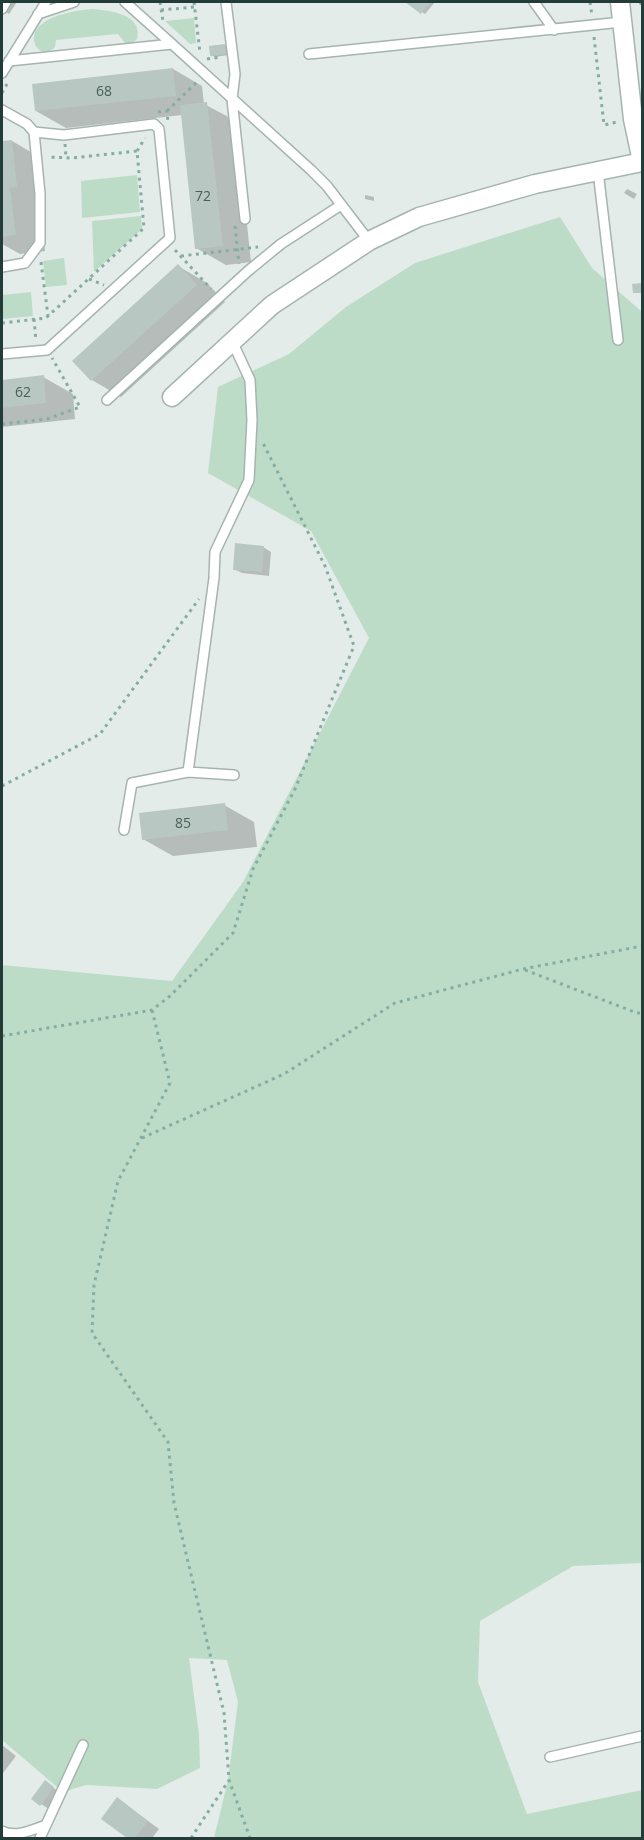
<svg xmlns="http://www.w3.org/2000/svg" width="644" height="1840" viewBox="0 0 644 1840" font-family="'Open Sans',sans-serif">
	<style>
		.green { fill: #bddcc7 }
		.shadow { fill: #0003 }
		.building { fill: #b8c7c2 }
		.lines { fill: none; stroke-linecap: round; stroke-linejoin: round }
		.lane-casing { stroke: #a6b4af; stroke-width: 12 }
		.street-casing { stroke: #a6b4af; stroke-width: 21 }
		.path { stroke: #85aea3; stroke-width: 3; stroke-dasharray: 3 4.5; stroke-linecap: butt }
		.lane { stroke: #fff; stroke-width: 9 }
		.street { stroke: #fff; stroke-width: 18 }
		.labels { text-anchor: middle; dominant-baseline: central; stroke-width: 4.5; stroke-linejoin: round; paint-order: stroke }
		.number-label { font-size: 14px; fill: #485f5a }
	</style>
	<rect width="100%" height="100%" fill="#e3ece8"/>
	<path class="green" d="M93 9C111 11 143 14 137 39L132 43H125L118 34 56 40 55 47C42 61 27 42 37 29 47 15 78 10 93 9Z
		M194 18 196 43 190 44 165 21Z
		M137 175 140 212 82 218 81 181Z
		M141 216 142 229 94 272 92 221Z
		M560 217 592 268 642 312V1563L573 1566 480 1621 478 1682 527 1814 642 1790V1838H214L228 1780 238 1702 227 1660 189 1658 199 1734 200 1768 157 1789 86 1785 63 1792 2 1740V965L172 981 243 882 369 638 311 531 208 473 218 387 289 354 346 307 415 263Z
		M64 258 67 285 46 287 43 261Z
		M31 292 33 316 2 319V295Z"/>
	<path class="shadow" d="M2 2H17L9 14 2 9Z
		M407 2H435L425 14Z
		M224 45 228 47 229 55 215 57 211 55Z
		M173 69 202 86 204 104 236 121 251 262 226 265 196 248 182 115 66 128 36 111Z
		M12 141 41 158 46 203 39 204 45 251 20 254 2 244V142Z
		M627 189 637 194 634 199 624 193Z
		M365 195 374 197V201L365 199Z
		M178 266 207 283 225 302 121 397 92 380Z
		M43 377 73 394 75 419 2 427V381Z
		M263 547 271 552 269 576 242 573 234 569Z
		M224 805 254 822 257 847 173 856 143 839Z
		M2 1745 16 1756 3 1773 2 1772Z
		M52 1787 61 1793 49 1809 33 1799Z
		M118 1799 159 1829 152 1838H129L103 1819Z"/>
	<path class="building" d="M405 2H430L421 14Z
		M225 44 226 54 210 56 209 46Z
		M173 68 176 96 35 111 32 84Z
		M207 102 223 246 195 249 180 105Z
		M12 140 17 187 10 188 16 235 2 237V141Z
		M178 264 197 285 91 381 72 361Z
		M642 283V293H633L632 284Z
		M44 375 46 403 2 408V380Z
		M235 543 264 546 262 572 233 570Z
		M225 803 228 830 142 840 139 813Z
		M45 1780 54 1787 40 1806 31 1799Z
		M117 1797 148 1821 135 1838H127L101 1819Z"/>
	<g class="lines">
		<g class="lane-casing">
			<path id="lane" d="M125 2 172 44
				M226 2 235 74 232 99 245 219
				M534 2 554 30
				M2 9 6 2
				M38 14 74 2
				M309 54 622 22
				M9 61 172 44 311 170 327 186 369 241
				M2 73 46 2
				M2 110 27 124 34 132 64 135 154 124 159 129 170 238 47 350 2 354
				M598 171 618 340
				M2 267 25 263 40 243V194L34 132
				M107 400 248 271 281 244 341 205
				M188 772 214 578 215 552 249 480 252 420 250 380 232 341
				M124 830 132 783 188 772 234 775
				M550 1757 642 1736
				M2 1831C16 1838 32 1830 46 1825
				M40 1838 83 1745"/>
		</g>
		<g class="street-casing">
			<path id="street" d="M620 2 633 119 642 161
				M172 397 272 305 369 241 419 217 535 184 642 162"/>
		</g>
		<path class="path" d="M160 2 163 21
			M194 2 200 53
			M590 2 592 16
			M640 2 642 6
			M161 10 195 7
			M594 37 604 125 617 122
			M207 59 221 57
			M2 93 7 84
			M167 111 197 82
			M158 112 167 111 168 123
			M65 144 66 158
			M137 151 145 138
			M235 226 239 264
			M175 250 211 289
			M181 256 258 247
			M41 262 48 316
			M89 279 104 285
			M34 319 36 341
			M2 323 46 318 144 228 137 151 72 158 47 157
			M2 424 47 419 80 407 52 358
			M2 786 100 734 199 599
			M525 970 637 1013H642
			M152 1010 170 1083 118 1181 94 1285 92 1333 168 1442 174 1503 224 1713 229 1780 250 1838
			M2 1036 152 1010 170 996 233 933 253 869 295 789 354 646 325 566 263 443
			M142 1138 284 1074 395 1003 523 969 642 946
			M191 1838 229 1780"/>
		<use href="#lane" class="lane"/>
		<use href="#street" class="street"/>
	</g>
	<g class="labels">
		<g class="number-label">
			<text x="104" y="90">68</text>
			<text x="203" y="195">72</text>
			<text x="23" y="391">62</text>
			<text x="183" y="822">85</text>
		</g>
	</g>
	<rect width="644" height="1840" fill="none" stroke="#233c37" stroke-width="6"/>
</svg>
